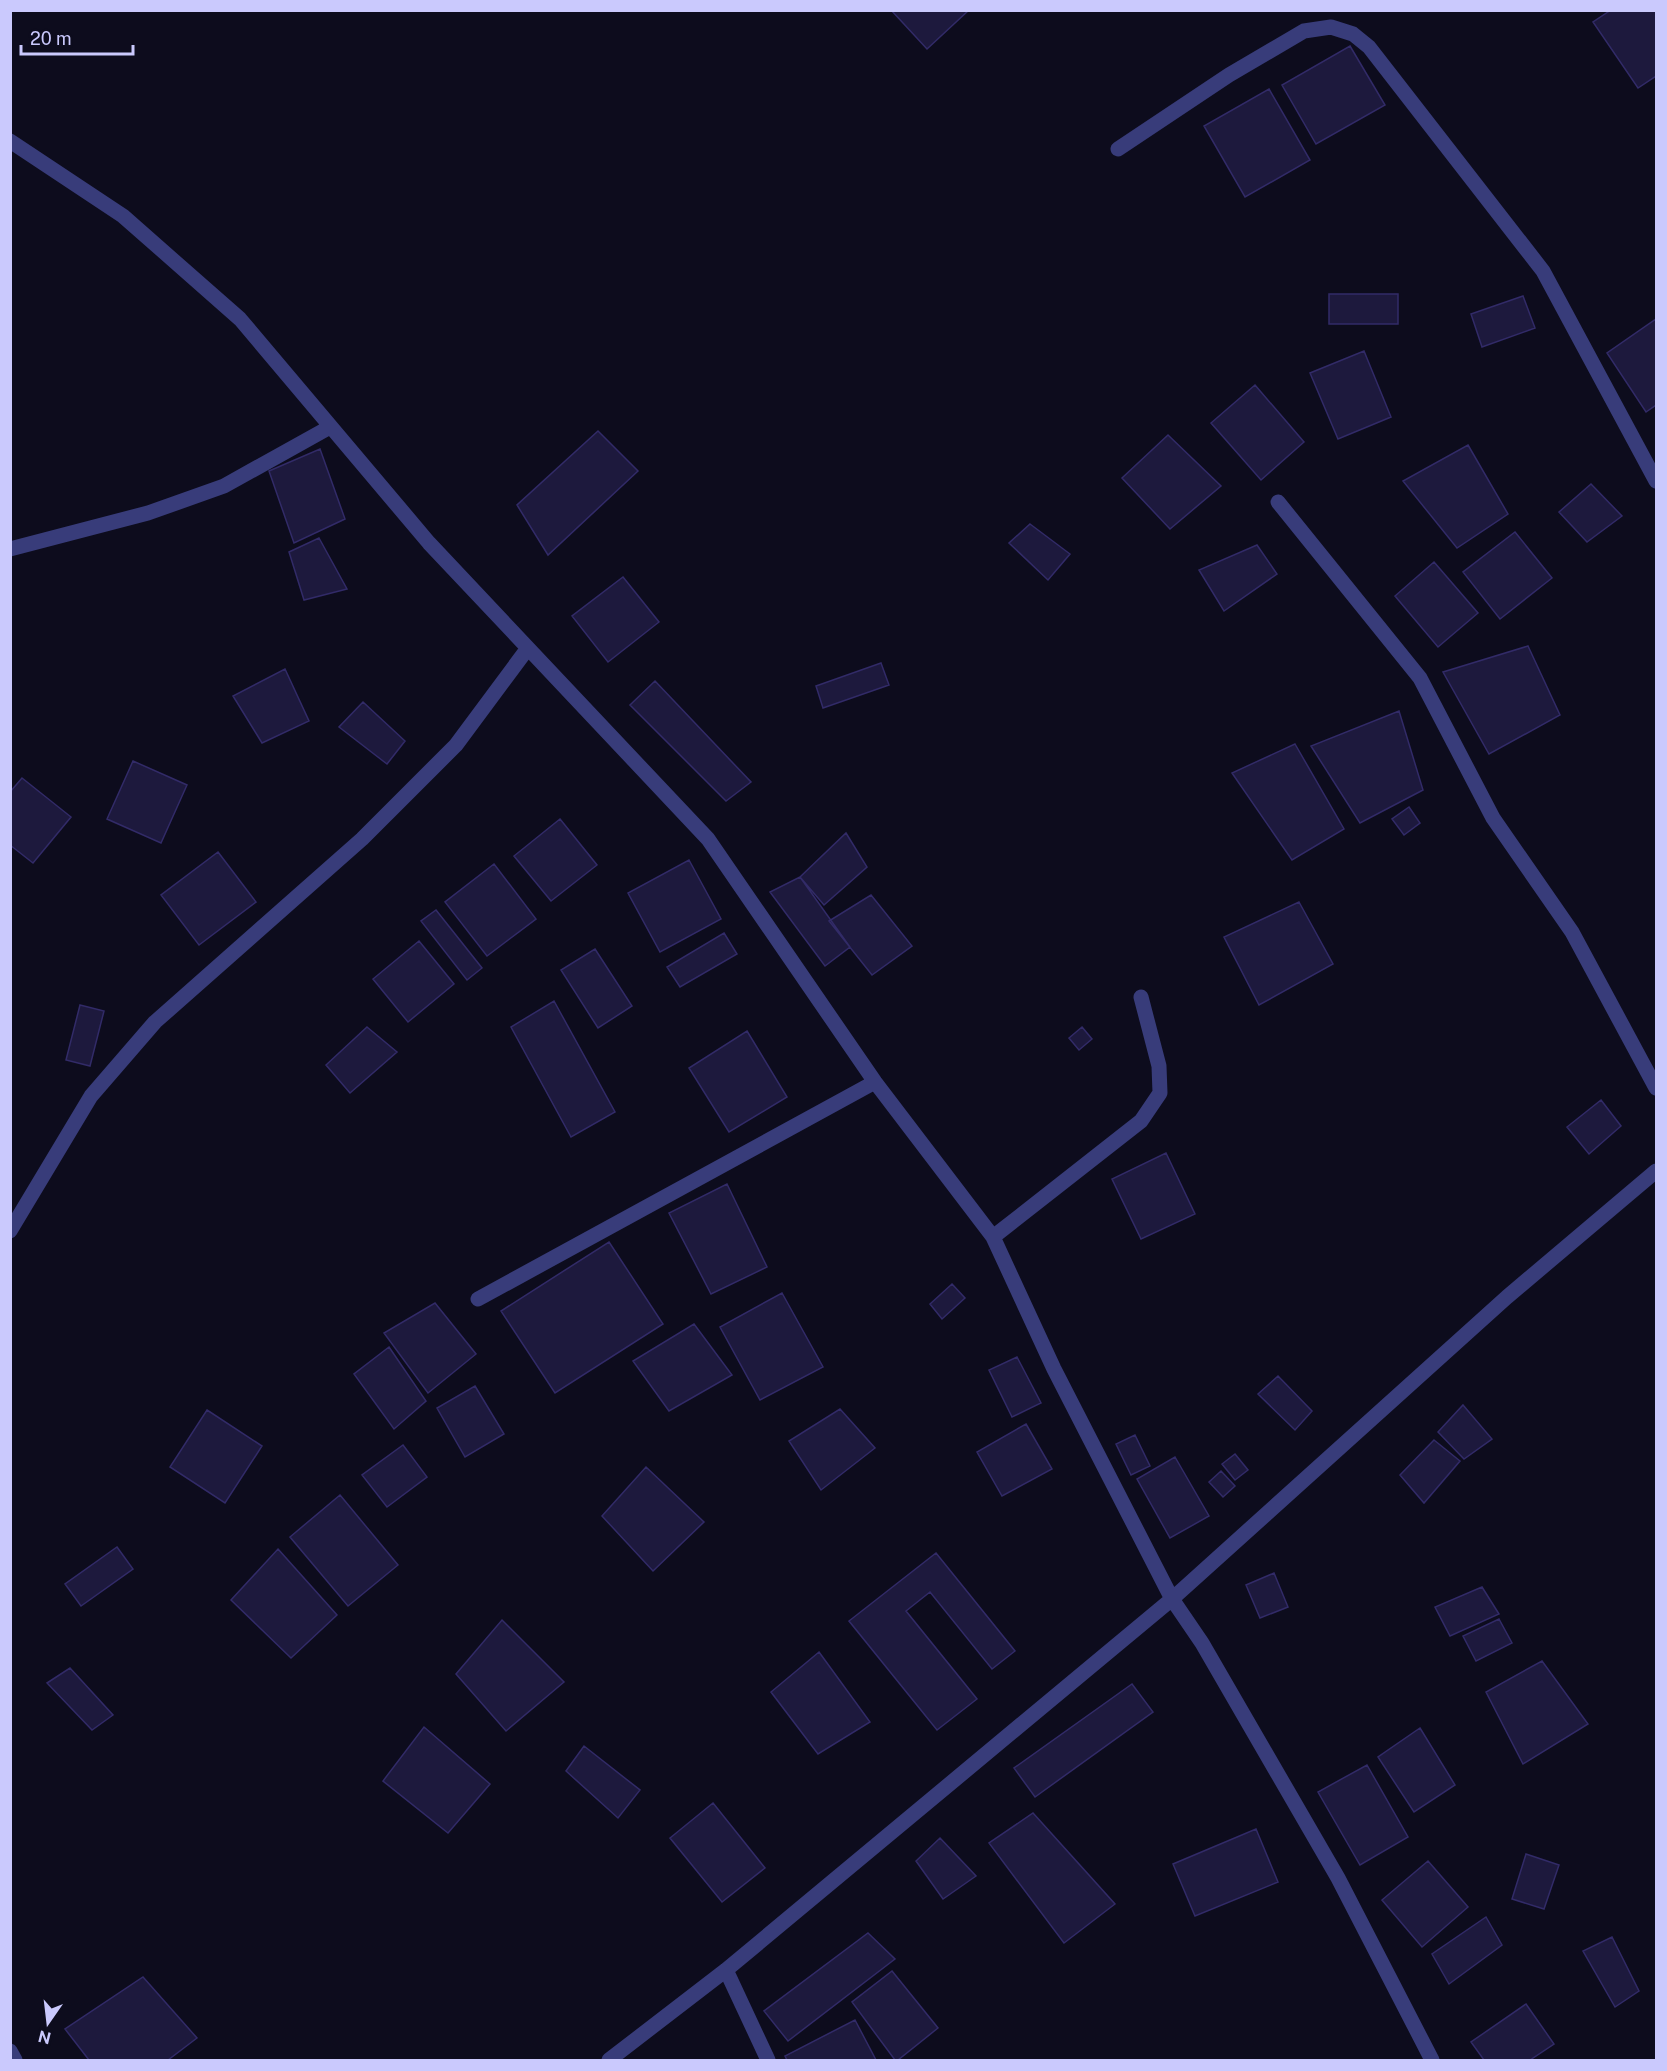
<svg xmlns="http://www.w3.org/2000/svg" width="1667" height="2071" viewBox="0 0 1667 2071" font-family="'Public Sans',sans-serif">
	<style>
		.building { fill: #1d193d; stroke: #322b68; stroke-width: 1.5 }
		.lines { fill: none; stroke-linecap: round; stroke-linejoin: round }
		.minor { stroke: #383c7a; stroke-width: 15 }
	</style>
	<rect width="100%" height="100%" fill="#0d0c1d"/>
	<path class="building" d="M891 10H969L927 49Z
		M1611 10H1656V76L1638 88 1593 22Z
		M1350 46 1385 105 1316 144 1282 85Z
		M1269 89 1310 160 1245 197 1204 126Z
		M1329 294H1398V324H1329Z
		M1523 296 1535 328 1482 347 1471 314Z
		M1656 319V405L1646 412 1607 353Z
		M1364 351 1391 417 1338 439 1310 373Z
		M1255 385 1304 442 1261 480 1211 423Z
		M598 431 638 471 548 555 517 505Z
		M1168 435 1221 486 1170 529 1122 478Z
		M1468 445 1508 514 1457 548 1403 481Z
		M320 449 345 519 294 543 269 471Z
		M1591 484 1622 516 1587 542 1559 512Z
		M1030 524 1070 554 1048 580 1009 543Z
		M1515 532 1552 578 1500 619 1463 572Z
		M319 538 347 589 304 600 289 552Z
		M1257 545 1277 574 1224 611 1199 570Z
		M1434 562 1478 613 1438 647 1395 596Z
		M623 577 659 622 608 662 572 616Z
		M1528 646 1560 715 1489 754 1443 672Z
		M881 663 889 685 823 708 816 686Z
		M285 669 309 721 262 743 233 696Z
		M655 681 751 782 726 801 630 705Z
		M363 702 405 741 387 764 339 727Z
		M1399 711 1423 790 1360 823 1311 746Z
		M1295 744 1344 829 1292 860 1232 773Z
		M133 761 187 785 161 843 107 819Z
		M22 778 71 817 33 863 10 845V792Z
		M1409 807 1420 823 1404 835 1392 819Z
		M560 819 597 865 551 901 514 856Z
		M846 833 867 867 824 905 800 877Z
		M218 852 256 902 199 945 161 895Z
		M689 860 721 919 660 952 628 893Z
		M494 864 536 919 487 956 445 902Z
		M800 877 850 947 825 966 770 892Z
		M871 895 912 946 872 975 829 921Z
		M1299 902 1333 964 1259 1005 1224 937Z
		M436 910 482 968 467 980 421 921Z
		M724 933 737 954 680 987 667 967Z
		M419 941 454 984 408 1022 373 979Z
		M595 949 632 1006 598 1028 561 970Z
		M554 1001 615 1112 571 1137 511 1027Z
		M80 1005 104 1011 90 1066 66 1060Z
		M367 1027 397 1052 350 1093 326 1065Z
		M1082 1027 1092 1039 1079 1050 1069 1038Z
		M747 1031 787 1097 729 1132 689 1068Z
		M1601 1100 1621 1126 1589 1154 1567 1127Z
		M1166 1153 1195 1214 1141 1239 1112 1179Z
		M727 1184 767 1267 711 1294 669 1213Z
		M609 1242 663 1324 555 1393 501 1311Z
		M952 1284 965 1298 942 1319 930 1304Z
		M782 1293 823 1367 760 1400 720 1327Z
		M435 1303 476 1354 428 1393 384 1333Z
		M694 1324 732 1375 669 1411 633 1361Z
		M389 1347 426 1401 394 1429 354 1374Z
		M1017 1357 1041 1403 1012 1417 989 1370Z
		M1278 1376 1312 1411 1295 1430 1258 1394Z
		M475 1386 504 1434 465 1457 437 1408Z
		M1463 1405 1492 1439 1464 1459 1438 1432Z
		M840 1409 875 1448 821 1490 789 1441Z
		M207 1410 262 1446 225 1503 170 1467Z
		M1026 1424 1052 1469 1002 1496 977 1452Z
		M1135 1435 1150 1466 1131 1475 1116 1444Z
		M1434 1440 1460 1461 1424 1503 1400 1475Z
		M403 1445 427 1477 387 1507 362 1475Z
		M1235 1454 1248 1470 1235 1480 1222 1464Z
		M1175 1457 1209 1516 1170 1538 1137 1479Z
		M646 1467 704 1522 653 1571 602 1516Z
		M1221 1471 1235 1486 1223 1497 1209 1482Z
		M340 1495 398 1565 348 1606 290 1537Z
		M117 1547 133 1569 81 1606 65 1584Z
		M278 1549 337 1615 291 1658 231 1600Z
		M936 1553 1015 1651 992 1669 930 1592 906 1611 977 1699 937 1730 849 1621Z
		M1274 1573 1288 1607 1260 1618 1246 1585Z
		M1482 1587 1499 1614 1450 1636 1435 1607Z
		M1499 1619 1512 1643 1476 1661 1463 1636Z
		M502 1620 564 1682 506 1731 456 1674Z
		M819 1652 870 1722 818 1754 771 1692Z
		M1542 1661 1588 1724 1523 1764 1486 1692Z
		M70 1668 113 1715 92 1730 47 1683Z
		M1132 1684 1153 1712 1035 1797 1014 1768Z
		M424 1727 490 1784 448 1833 383 1781Z
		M1420 1728 1455 1785 1414 1812 1378 1757Z
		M584 1746 640 1790 618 1818 566 1771Z
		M1367 1765 1408 1837 1360 1865 1318 1792Z
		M713 1803 765 1868 722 1902 670 1838Z
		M1033 1813 1115 1904 1064 1943 989 1843Z
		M1256 1829 1278 1882 1195 1916 1173 1864Z
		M940 1838 976 1876 943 1899 916 1861Z
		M1526 1854 1559 1865 1544 1909 1512 1899Z
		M1428 1861 1468 1907 1422 1947 1382 1900Z
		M1486 1917 1502 1945 1449 1984 1432 1954Z
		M868 1933 895 1959 788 2041 764 2011Z
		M1612 1937 1639 1991 1615 2007 1583 1951Z
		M892 1971 938 2028 898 2060H895L852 2002Z
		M143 1977 197 2038 168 2060H89L65 2029Z
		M1526 2004 1554 2044 1530 2060H1484L1471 2042Z
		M855 2020 876 2060H787L785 2056Z"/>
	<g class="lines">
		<path class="minor" d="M10 141 123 216 240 319 429 543 708 839 875 1082 993 1237 1054 1369 1172 1599 1202 1643 1338 1878 1432 2060
			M1118 149 1229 75 1304 31 1331 27 1353 34 1369 47 1543 271 1656 481
			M1278 502 1420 678 1493 818 1572 932 1656 1088
			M10 549 148 513 224 486 330 427
			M10 1231 91 1096 155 1022 362 839 456 745 528 648
			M993 1237 1141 1121 1160 1093 1159 1066 1141 997
			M478 1299 875 1082
			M726 1970 768 2060
			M10 2051 15 2060
			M609 2060 726 1970 1172 1599 1507 1297 1656 1171"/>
	</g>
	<rect width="1667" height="2071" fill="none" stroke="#cac9fd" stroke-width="24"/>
	<g transform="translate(48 2023) rotate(194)" stroke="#0d0c1d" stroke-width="4.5" paint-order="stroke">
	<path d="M0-4.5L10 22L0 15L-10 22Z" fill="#cac9fd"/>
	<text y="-9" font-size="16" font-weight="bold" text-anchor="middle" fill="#cac9fd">N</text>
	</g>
	<path d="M21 45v9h112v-9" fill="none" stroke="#cac9fd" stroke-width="3"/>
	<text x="30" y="45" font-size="18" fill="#cac9fd" stroke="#0d0c1d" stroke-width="4.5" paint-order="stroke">20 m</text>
</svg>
